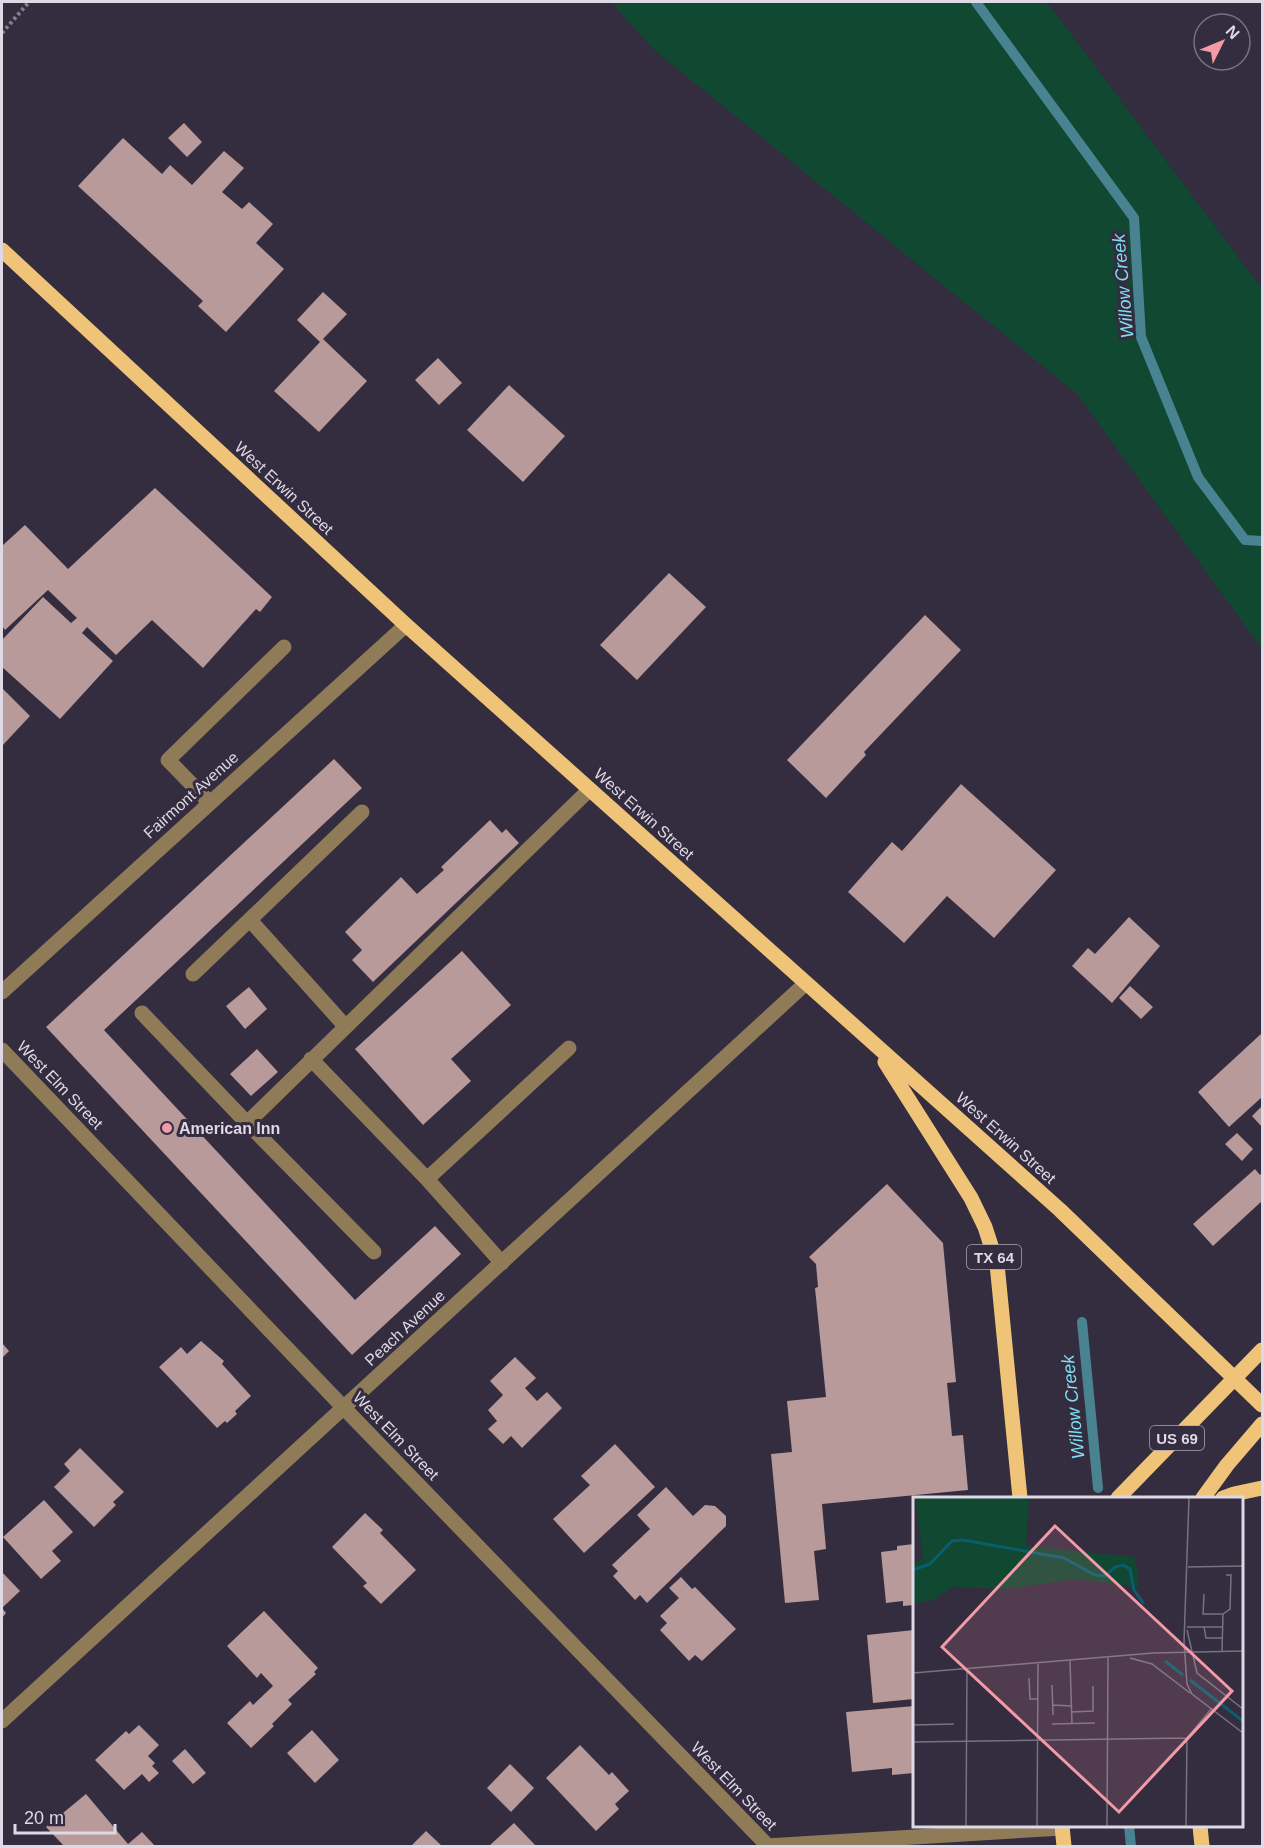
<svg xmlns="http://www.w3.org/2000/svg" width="1264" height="1848" viewBox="0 0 1264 1848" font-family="Helvetica,sans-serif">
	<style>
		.green { fill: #104831 }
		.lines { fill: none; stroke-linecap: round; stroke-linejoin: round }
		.stream { stroke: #498391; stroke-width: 10 }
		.building { fill: #b79a99 }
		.path { stroke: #867f8f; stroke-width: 4; stroke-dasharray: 3 3; stroke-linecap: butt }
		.minor { stroke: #8f7b57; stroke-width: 15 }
		.major { stroke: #efc478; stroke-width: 15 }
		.poi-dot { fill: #f39aa7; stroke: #342c3f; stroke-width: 2 }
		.labels { text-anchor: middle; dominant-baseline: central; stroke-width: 6; stroke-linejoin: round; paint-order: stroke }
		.shield { fill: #342c3f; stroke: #aba5b3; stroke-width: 1.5 }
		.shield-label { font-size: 15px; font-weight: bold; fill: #ded9e5 }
		.street-label { font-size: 16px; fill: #ded9e5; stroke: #342c3f }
		.poi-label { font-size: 16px; font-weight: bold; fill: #ded9e5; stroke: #342c3f; text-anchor: start }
		.water-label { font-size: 18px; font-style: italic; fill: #81dff4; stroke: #342c3f }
		.inset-river { fill: none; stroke: #095e6d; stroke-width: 3 }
		.inset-road { fill: none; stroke: #787181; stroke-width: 1.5 }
		.view { fill: #f39aa7; fill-opacity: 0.15; stroke: #f39aa7; stroke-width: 3 }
		.inset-edge { fill: none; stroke: #ded9e5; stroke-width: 3 }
	</style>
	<rect width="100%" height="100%" fill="#342c3f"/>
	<path class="green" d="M611 2H1047L1262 289V649L1077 394 653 49Z"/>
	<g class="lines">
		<path class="stream" d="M976 2 1134 218 1141 337 1198 477 1245 540 1262 541
			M1082 1322 1098 1488
			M1129 1826 1131 1846"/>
	</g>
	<path class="building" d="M184 123 202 142 187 157 168 138Z
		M123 138 162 174 170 165 192 185 224 151 244 168 222 192 242 209 249 202 273 224 256 243 284 269 226 332 198 306 203 301 78 186Z
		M323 292 347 314 323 339 367 381 319 432 274 391 320 342 297 320Z
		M438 358 462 383 439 405 415 380Z
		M509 385 565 436 523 482 467 430Z
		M155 488 272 597 260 612 256 609 203 668 152 620 116 655 87 627 82 633 113 661 60 719 2 667V640L43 597 71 623 77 618 48 590 5 630 2 626V543L3 545 25 525 68 569Z
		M669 573 706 607 637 680 600 645Z
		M925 615 961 650 864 752 866 755 826 798 787 760Z
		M2 688 30 716 2 746Z
		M334 759 362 788 104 1030 355 1300 435 1226 461 1254 352 1355 46 1027Z
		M961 784 1056 870 994 938 947 896 904 943 848 892 892 842 902 851Z
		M490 820 502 833 506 829 519 843 373 982 352 960 362 950 345 932 401 877 417 894 444 870 441 867Z
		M1129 917 1160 946 1112 1003 1072 966 1088 948 1095 954Z
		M462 951 511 1005 451 1059 471 1081 423 1125 355 1049Z
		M1130 986 1153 1007 1141 1019 1119 998Z
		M249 987 267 1009 245 1029 226 1006Z
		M1262 1033V1097L1229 1127 1198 1092Z
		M257 1049 278 1072 251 1096 230 1074Z
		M1262 1106V1127L1252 1116Z
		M1237 1133 1253 1149 1242 1161 1225 1144Z
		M1255 1169 1260 1175 1262 1172V1201L1213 1246 1193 1224Z
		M887 1184 943 1243 956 1382 947 1383 952 1436 963 1435 968 1490 822 1504 826 1549 814 1551 819 1600 785 1603 771 1454 792 1452 787 1401 826 1397 815 1288 818 1287 816 1264 809 1257Z
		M201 1341 224 1361 222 1364 251 1396 235 1411 237 1414 227 1423 225 1421 217 1428 159 1367 181 1347 187 1354Z
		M2 1343 9 1351 2 1358Z
		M515 1357 536 1378 525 1388 537 1401 547 1392 562 1408 522 1448 511 1436 503 1444 488 1429 497 1421 488 1410 503 1395 490 1381Z
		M615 1444 655 1487 584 1553 553 1519 590 1485 581 1476Z
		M80 1448 124 1492 113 1502 116 1505 94 1527 54 1487 70 1471 64 1464Z
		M666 1487 693 1516 705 1505 715 1506 726 1516V1526L647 1603 640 1595 635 1600 613 1576 618 1571 612 1565 650 1529 637 1515Z
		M44 1500 73 1532 52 1551 61 1561 41 1579 3 1537Z
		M365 1513 383 1530 380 1533 416 1570 381 1604 363 1586 367 1583 332 1547Z
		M914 1544V1605L903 1606V1601L886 1603 881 1552 897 1550V1546Z
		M2 1572 20 1591 2 1608 6 1613 2 1618Z
		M681 1577 692 1589 695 1587 736 1629 702 1661 695 1655 689 1661 660 1630 667 1623 660 1616 679 1598 669 1588Z
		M264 1611 318 1668 314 1672 316 1674 288 1700 292 1704 272 1724 274 1726 251 1748 227 1723 250 1701 253 1705 273 1686 261 1673 257 1678 227 1646Z
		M914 1630V1699L873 1703 867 1635Z
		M914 1706V1773L892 1775V1768L852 1772 846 1712Z
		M139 1725 159 1745 148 1756 155 1763 152 1766 159 1773 149 1782 142 1774 124 1790 95 1760 126 1731 129 1734Z
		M312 1730 339 1760 315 1783 287 1753Z
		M580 1745 609 1775 612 1772 629 1791 615 1804 619 1809 596 1831 546 1778Z
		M185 1749 206 1773 193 1784 172 1761Z
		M510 1764 534 1788 511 1812 487 1788Z
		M86 1794 128 1844 142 1832 155 1846H64L46 1827Z
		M514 1823 536 1846H489Z
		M426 1831 442 1846H411Z"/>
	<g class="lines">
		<path class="path" d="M2 33 29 2"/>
		<path class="minor" d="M210 803 168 760 284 647
			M250 920 345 1026
			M193 974 362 812
			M2 992 406 625
			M142 1013 247 1123 374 1252
			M2 1050 344 1408 767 1845
			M311 1059 427 1179 569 1048
			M247 1123 589 790
			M427 1179 502 1263
			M2 1721 805 984
			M766 1846 1062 1828"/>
		<path class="major" d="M2 250 406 625 1060 1210 1262 1405
			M885 1062 971 1198 985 1227 997 1264 1020 1498
			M1118 1498 1262 1350
			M1203 1498 1227 1465 1262 1424
			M1223 1498 1234 1494 1262 1488
			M1062 1826 1064 1846
			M1200 1826 1202 1846"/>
	</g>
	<circle class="poi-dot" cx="167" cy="1128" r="6"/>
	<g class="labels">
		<g class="shield">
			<rect x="967" y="1245" width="54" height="24" rx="4.5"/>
			<rect x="1150" y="1426" width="54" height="24" rx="4.5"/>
		</g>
		<g class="shield-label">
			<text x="994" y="1257">TX 64</text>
			<text x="1177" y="1438">US 69</text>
		</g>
		<g class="street-label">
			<text transform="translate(284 488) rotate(43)">West Erwin Street</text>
			<text transform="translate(191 795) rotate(-42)">Fairmont Avenue</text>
			<text transform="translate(644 814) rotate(42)">West Erwin Street</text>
			<text transform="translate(60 1085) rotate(46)">West Elm Street</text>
			<text transform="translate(1006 1138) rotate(42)">West Erwin Street</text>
			<text transform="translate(405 1328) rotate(-43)">Peach Avenue</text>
			<text transform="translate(396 1436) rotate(46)">West Elm Street</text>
			<text transform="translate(734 1786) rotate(46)">West Elm Street</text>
		</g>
		<g class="poi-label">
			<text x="179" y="1128">American Inn</text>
		</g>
		<g class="water-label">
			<text transform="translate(1123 286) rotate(-95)">Willow Creek</text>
			<text transform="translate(1073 1407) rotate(-96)">Willow Creek</text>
		</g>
	</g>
	<g transform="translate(913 1497)">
		<rect width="330" height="330" fill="#342c3f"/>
		<path d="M2 1H116L113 49 222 60 226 90 163 82 92 92 40 90 20 103 0 107V67L10 62Z" fill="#104831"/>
		<path class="inset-river" d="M0 73 17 67 39 44 50 43 151 61 182 78 192 79 202 70 210 68 217 72 221 93 231 107M252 164 270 178M277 183 330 224"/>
		<path class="inset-road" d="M276 1 271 145 274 187 279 197 330 236M275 70 330 69M291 97 290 117H310L309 154M310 117 317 112 318 78H313M274 130H310M291 130 293 141H310M274 133 284 176 330 212M217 161 239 167 277 196M157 164 159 227M0 176 240 156 330 154M116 181 117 202H125M139 188 140 218M140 208 158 209M158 215 180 214V189M139 227 182 226M0 228 41 227M0 245 274 241M53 329 54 172M124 329 125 167M194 329 195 161M273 329 274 241 299 211"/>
		<path class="view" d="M142 29 319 194 206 315 29 150Z"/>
		<rect width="330" height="330" class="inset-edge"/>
	</g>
	<rect width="1264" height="1848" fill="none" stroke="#ded9e5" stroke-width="6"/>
	<g transform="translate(1222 42) rotate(47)"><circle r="28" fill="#342c3f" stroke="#787181" stroke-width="1.5"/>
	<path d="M0-4.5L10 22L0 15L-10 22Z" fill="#f39aa7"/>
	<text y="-9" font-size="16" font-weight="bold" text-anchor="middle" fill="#ded9e5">N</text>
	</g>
	<path d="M15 1824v9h100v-9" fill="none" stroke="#ded9e5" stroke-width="3"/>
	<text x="24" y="1824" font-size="18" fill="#ded9e5" stroke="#342c3f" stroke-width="4.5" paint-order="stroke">20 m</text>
</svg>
